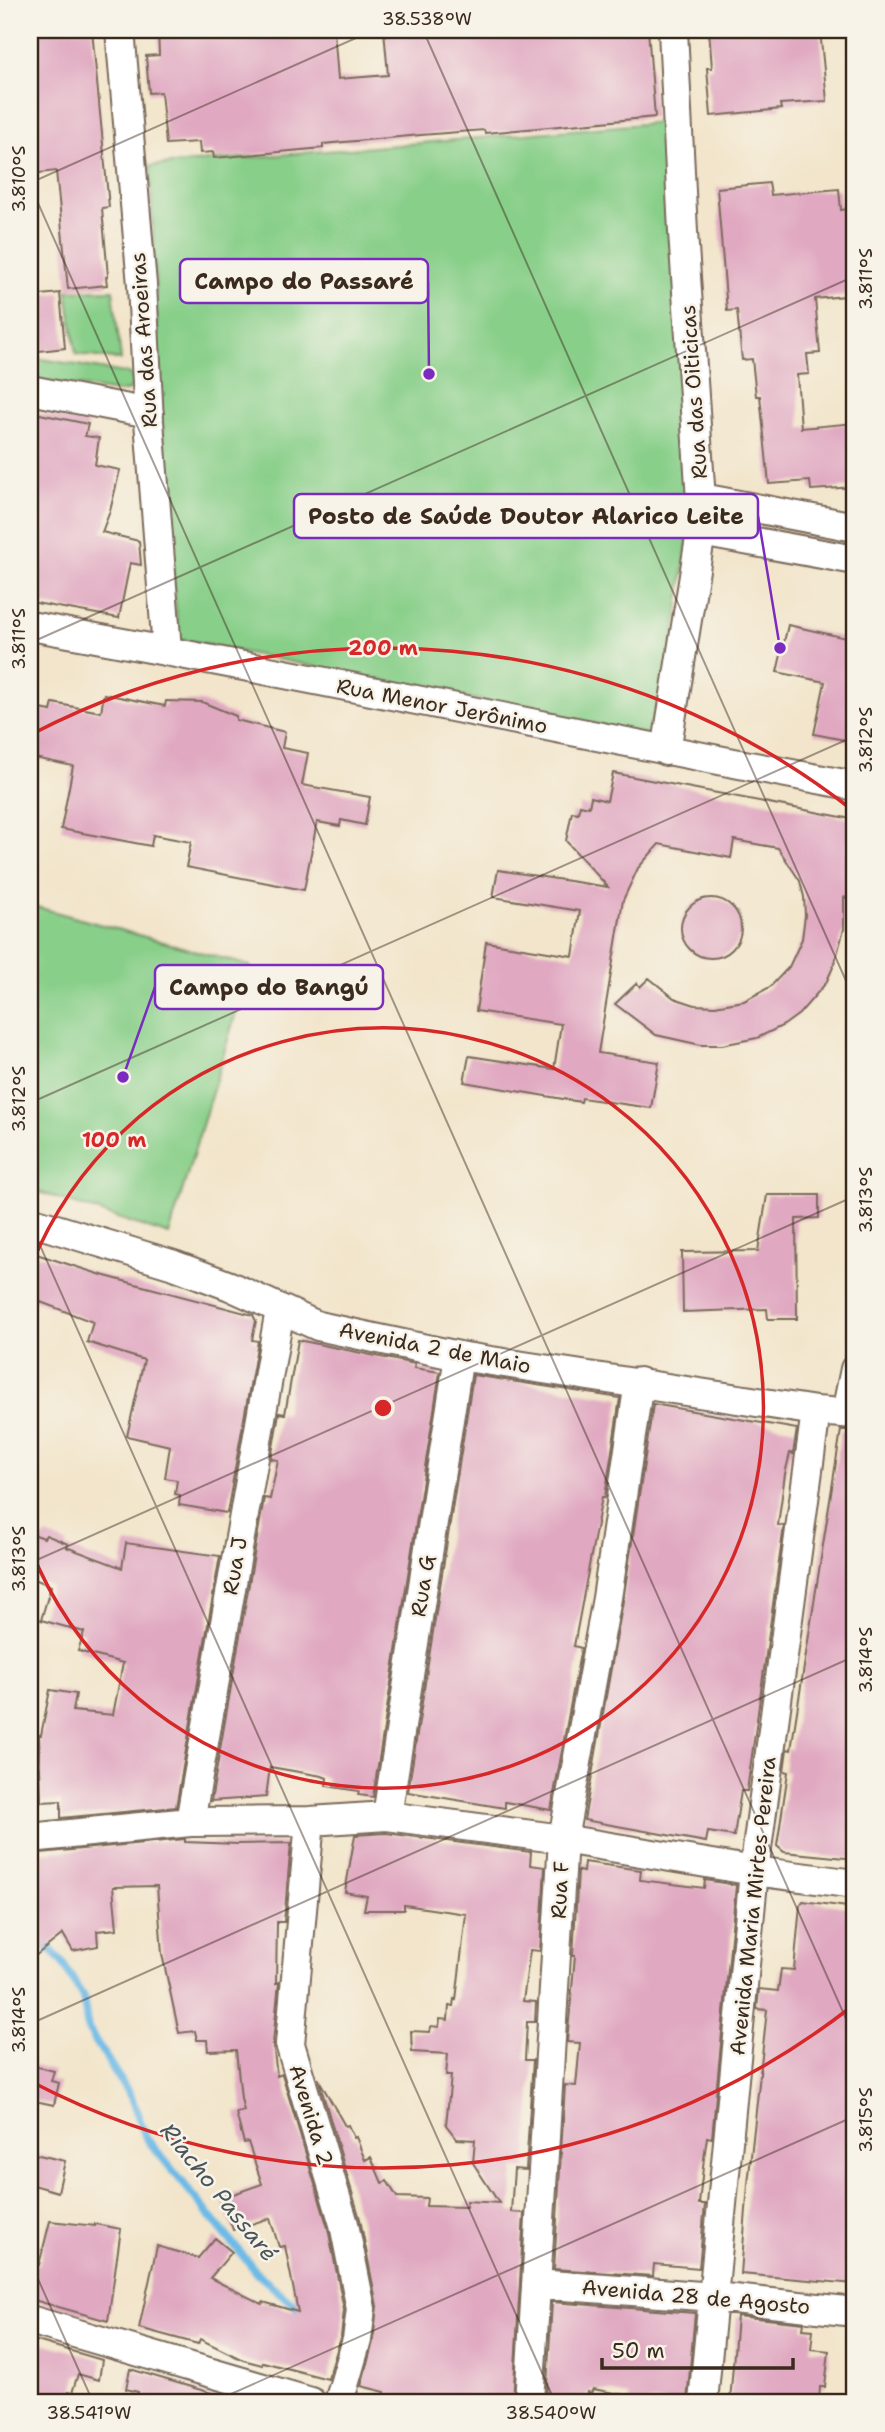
<svg xmlns="http://www.w3.org/2000/svg" width="885" height="2432" viewBox="0 0 885 2432" font-family="'Shantell Sans',sans-serif">
	<style>
		.green { fill: #88cf89; stroke: #627c54; stroke-width: 2 }
		.lines { fill: none; stroke-linecap: round; stroke-linejoin: round }
		.stream { stroke: #6cbae6; stroke-width: 8 }
		.building { fill: #e0a8c1 }
		.minor-casing { stroke: #7b6b5b; stroke-width: 32 }
		.minor { stroke: #fff; stroke-width: 28 }
		.ticks { fill: none; stroke: #3b2a1e; stroke-width: 2; stroke-opacity: 0.45 }
		.ring { fill: none; stroke: #d62828; stroke-width: 3.5 }
		.labels { text-anchor: middle; dominant-baseline: central; stroke-width: 5; stroke-linejoin: round; paint-order: stroke }
		.street-label { font-size: 21px; fill: #3b2a1e; stroke: #f7f3e8 }
		.water-label { font-size: 23px; font-style: italic; fill: #4a555a; stroke: #f7f3e8 }
		.centre { fill: #d62828; stroke: #f7f3e8; stroke-width: 3.5 }
		.ring-label { font-size: 21px; text-anchor: middle; font-weight: bold; fill: #d62828; stroke: #f7f3e8; stroke-width: 5; stroke-linejoin: round; paint-order: stroke }
		.leader { fill: none; stroke: #7b2cbf; stroke-width: 2.5 }
		.callout-dot { fill: #7b2cbf; stroke: #f7f3e8; stroke-width: 2.5 }
		.callout { fill: #f7f3e8; stroke: #7b2cbf; stroke-width: 2.5 }
		.callout-label { font-size: 23px; text-anchor: middle; font-weight: bold; fill: #3b2a1e }
		.neatline { fill: none; stroke: #3b2a1e; stroke-width: 2.5 }
		.ticks-label { font-size: 18px; text-anchor: middle; fill: #3b2a1e }
	</style>
	<rect width="100%" height="100%" fill="#f7f3e8"/>
	<filter id="ink" filterUnits="userSpaceOnUse"><feTurbulence type="fractalNoise" baseFrequency=".0143" numOctaves="2"/><feDisplacementMap in="SourceGraphic" scale="14" xChannelSelector="R" yChannelSelector="G"/><feConvolveMatrix kernelMatrix="1 2 1 2 8 2 1 2 1" color-interpolation-filters="sRGB"/></filter>
	<filter id="wash" filterUnits="userSpaceOnUse"><feTurbulence type="fractalNoise" baseFrequency=".00686" numOctaves="4" result="noise"/><feDisplacementMap in="SourceGraphic" scale="28" xChannelSelector="R" yChannelSelector="G"/><feGaussianBlur stdDeviation="1.57" result="paint"/><feColorMatrix in="noise" values="0 0 0 0 0 0 0 0 0 0 0 0 0 0 0 0 0 1.4 0 .05"/><feComposite in="paint" operator="in"/></filter>
	<g filter="url(#wash)">
		<rect width="100%" height="100%" fill="#f2e5cb"/>
		<path class="green" d="M666 120 693 502 660 737 178 639 161 412 150 166 654 123Z
			M113 290 121 360 76 354 67 291Z
			M30 357 131 374 133 383 130 390 118 392 33 379 30 370Z
			M30 905 250 966 169 1235 30 1189Z"/>
		<g class="lines">
			<path class="stream" d="M30 1928 62 1962 83 1997 88 2029 131 2097 146 2138 258 2274 305 2314"/>
		</g>
		<g id="blocks">
			<path class="building" d="M30 30H92L109 207 102 208 108 276 106 277 107 285 68 289 56 171 30 174Z
				M158 30H334L338 79 388 75 384 30H648L655 117 485 133 484 130 421 135 323 144V148L214 158 213 152 200 153 199 142 166 144 161 92 149 93 146 56 159 55Z
				M709 30H820L827 101 780 104 781 109 711 116 707 68H712Z
				M769 183 771 195 839 189 841 210 855 208V295L815 299 820 353 807 354 809 374 797 375 801 428 855 423V487L811 490 810 481 769 484 760 396H756L752 359 742 360 737 310 727 311 717 188Z
				M60 293 65 348 30 352V296Z
				M30 412 88 424 85 436 99 438 95 465 120 470 110 511 102 532 139 541 141 565 130 563 119 618 30 602V477L35 451 30 450Z
				M788 625 855 640V742L814 734 825 682 777 672Z
				M104 694 165 706 166 701 202 702 236 716V720L285 732 282 748 308 753 302 785 370 797 365 825 341 820 340 826 317 822 304 890 186 867 191 842 153 835 151 846 61 829 73 766 30 757V707L51 711 53 703 101 712Z
				M613 773 852 819 846 852 855 853V900L844 897V929L834 965 826 983 799 1014 784 1025 757 1038 722 1045H701L656 1035 615 1004 637 983 640 987 649 978 674 998 695 1005 715 1006 744 1001 770 987 789 967 802 939 805 915 804 897 800 881 778 848 734 840 731 858 659 844 638 868 623 900 598 1053 659 1062 651 1108 582 1098 581 1102 464 1082 469 1056 554 1069 561 1024 476 1011 486 942 573 956 580 911 493 897 498 870 608 887 566 841 572 812 578 813 580 805 589 807 591 797 607 801Z
				M681 928a30 30 0 1 1 60 0a30 30 0 1 1-60 0Z
				M767 1195H819V1218L796 1219 797 1319H768L767 1309 683 1312 682 1252 758 1251Z
				M30 1252 105 1276 253 1315 256 1321 252 1340 258 1341 227 1513 179 1505 180 1495 175 1494 177 1480 165 1478 170 1446 127 1436 144 1360 87 1342 93 1322 30 1298Z
				M298 1340 415 1364 414 1368 440 1372 373 1797 358 1795 359 1791 326 1786 327 1778 322 1776 270 1767 266 1797 211 1801 264 1498 270 1499 278 1460 271 1459 279 1413 285 1414Z
				M473 1375 620 1398 605 1497H602L574 1646 581 1648 551 1810 505 1802V1808L408 1792Z
				M653 1404 797 1429 793 1454 790 1453 785 1474 778 1525 784 1526 747 1791H741L734 1836 708 1832 706 1842 584 1820 623 1601Z
				M841 1430H855V1757L849 1796 855 1797V1859L784 1852 777 1846 788 1772 784 1771 787 1749 791 1750Z
				M30 1533 44 1538 46 1535 68 1544 66 1547 122 1568 126 1543 220 1556 176 1807 61 1818V1801L41 1802 39 1735H41L50 1690 76 1694 73 1711 113 1715 123 1663 78 1651 84 1632 41 1620 51 1586 30 1577Z
				M386 1833 531 1852 530 1865 545 1867 540 1951 530 1950 523 2001 536 2002 535 2022H527L525 2060H533L526 2170 514 2169 511 2212 524 2213 513 2402H382L385 2392 361 2386 373 2342 377 2306 360 2219 318 2078 345 2126 348 2125 354 2138 356 2137 365 2160 371 2157 382 2183 387 2181 397 2197 427 2198 426 2206 466 2207 467 2201 499 2203 473 2163 475 2140 457 2139 446 2125 451 2076H446L448 2054 412 2052 411 2031 430 2032 431 2026 439 2027 440 2019 448 2020 449 2006H453L454 1999 456 2000 466 1914 404 1905V1910H364L367 1896 345 1892 355 1835Z
				M185 1839V1842L238 1844 291 1843 284 1922H277L276 1983 279 1982 273 2043 277 2076 282 2074 328 2228 344 2310 341 2337 328 2379 263 2362 262 2365 243 2360 200 2339 198 2344 139 2328 157 2246 198 2258 215 2238 232 2252 210 2278 262 2304 263 2302 298 2312 285 2246 279 2247 270 2218 233 2230 222 2198 262 2184 248 2142 244 2143 236 2113 244 2111 241 2098 236 2050 208 2051 207 2040H197L195 2031 179 2033 162 1954 157 1886 113 1887 117 1929 97 1931 98 1946 73 1951 63 1934 30 1960V1854Z
				M584 1862 641 1870 640 1880 704 1888 705 1880 736 1885 712 2138 707 2137 704 2158 699 2204H705L699 2268 654 2264 653 2276 554 2269 565 2085 576 2086 580 2043 567 2042 575 1956H573L578 1871 583 1872Z
				M803 1901 855 1908V2284L741 2274 748 2184 767 2010 757 2009 759 1989 778 1991 781 1969 794 1970 800 1905Z
				M34 2066 54 2071 51 2081 59 2083 54 2105 30 2100V2085Z
				M30 2153 65 2161 58 2192 30 2184Z
				M50 2221 95 2226V2224L121 2229 108 2321 30 2299V2262L39 2265Z
				M552 2302 695 2313 687 2402H628L629 2396 593 2389 591 2393 588 2392 585 2402H546Z
				M737 2316 804 2323 803 2329 813 2330 811 2349 829 2351 825 2387H820L819 2402H730Z
				M30 2339 102 2360 99 2380 78 2374 72 2393 68 2392 64 2402H30Z
				M130 2369 225 2397 224 2402H135L138 2392 126 2389Z"/>
		</g>
	</g>
	<g filter="url(#ink)">
		<use href="#blocks" fill-opacity="0" stroke="#7b6b5b" stroke-width="2"/>
		<g class="lines">
			<g class="minor-casing">
				<path id="minor" d="M120 30 142 285 149 421 167 650
					M30 390 149 413
					M702 498 855 527
					M701 532 855 560
					M30 626C306 675 580 735 855 786
					M666 751 701 532 702 515 683 232 673 30
					M30 1221 174 1265 230 1286 318 1326 459 1356 816 1411 855 1414
					M846 1413 855 1369
					M387 1816 459 1356
					M310 1821 290 2044 344 2224 361 2309 357 2340 339 2402
					M190 1822 280 1310
					M30 1838 190 1822 310 1821 387 1816 563 1839 754 1871 855 1884
					M536 2284 715 2297 855 2312
					M30 2320 311 2402
					M529 2402 563 1839 607 1598 639 1382
					M703 2402 754 1871 816 1411"/>
			</g>
			<use href="#minor" class="minor"/>
		</g>
	</g>
	<path class="ticks" d="M423 30 855 1001M30 183 374 30M30 185 855 2039M30 643 855 276M30 1103 855 736M30 1223 555 2402M30 1563 855 1196M30 2024 855 1656M30 2261 93 2402M213 2402 855 2116"/>
	<g class="ring">
		<path d="M31 1266A380 380 0 1 1 31 1550"/>
		<path d="M851 2007A760 760 0 0 1 32 2082M32 734A760 760 0 0 1 851 809"/>
	</g>
	<g class="labels">
		<g class="street-label">
			<text transform="translate(144 340) rotate(-94)">Rua das Aroeiras</text>
			<text transform="translate(694 392) rotate(-94)">Rua das Oiticicas</text>
			<text transform="translate(442 706) rotate(11)">Rua Menor Jerônimo</text>
			<text transform="translate(435 1348) rotate(11)">Avenida 2 de Maio</text>
			<text transform="translate(235 1566) rotate(-80)">Rua J</text>
			<text transform="translate(423 1586) rotate(-81)">Rua G</text>
			<text transform="translate(560 1890) rotate(-87)">Rua F</text>
			<text transform="translate(753 1906) rotate(-84)">Avenida Maria Mirtes Pereira</text>
			<text transform="translate(311 2115) rotate(73)">Avenida 2</text>
			<text transform="translate(696 2297) rotate(5)">Avenida 28 de Agosto</text>
		</g>
		<g class="water-label">
			<text transform="translate(219 2192) rotate(51)">Riacho Passaré</text>
		</g>
	</g>
	<circle cx="383" cy="1408" r="10" class="centre"/>
	<g class="ring-label">
		<text x="383" y="655">200 m</text>
		<text x="114" y="1147">100 m</text>
	</g>
	<path class="leader" d="M429 374L428 281M780 648L758 516M123 1077L155 987"/>
	<g class="callout-dot">
		<circle cx="429" cy="374" r="7"/>
		<circle cx="780" cy="648" r="7"/>
		<circle cx="123" cy="1077" r="7"/>
	</g>
	<g class="callout">
		<rect x="180" y="259" width="248" height="44" rx="7"/>
		<rect x="294" y="494" width="464" height="44" rx="7"/>
		<rect x="155" y="965" width="228" height="44" rx="7"/>
	</g>
	<g class="callout-label">
		<text x="304" y="289">Campo do Passaré</text>
		<text x="526" y="524">Posto de Saúde Doutor Alarico Leite</text>
		<text x="269" y="995">Campo do Bangú</text>
	</g>
	<rect width="885" height="2432" fill="none" stroke="#f7f3e8" stroke-width="77"/>
	<path d="M602 2358v10h191v-10" fill="none" stroke="#3b2a1e" stroke-width="3.5"/>
	<text x="612" y="2358" font-size="21" fill="#3b2a1e" stroke="#f7f3e8" stroke-width="5" paint-order="stroke">50 m</text>
	<rect x="38" y="38" width="808" height="2356" class="neatline"/>
	<g class="ticks-label">
		<text x="427" y="25">38.538°W</text>
		<text transform="translate(19 179) rotate(-90)" y="6">3.810°S</text>
		<text transform="translate(866 279) rotate(-90)" y="6">3.811°S</text>
		<text transform="translate(19 639) rotate(-90)" y="6">3.811°S</text>
		<text transform="translate(866 740) rotate(-90)" y="6">3.812°S</text>
		<text transform="translate(19 1099) rotate(-90)" y="6">3.812°S</text>
		<text transform="translate(866 1200) rotate(-90)" y="6">3.813°S</text>
		<text transform="translate(19 1559) rotate(-90)" y="6">3.813°S</text>
		<text transform="translate(866 1660) rotate(-90)" y="6">3.814°S</text>
		<text transform="translate(19 2020) rotate(-90)" y="6">3.814°S</text>
		<text transform="translate(866 2120) rotate(-90)" y="6">3.815°S</text>
		<text x="89" y="2419">38.541°W</text>
		<text x="551" y="2419">38.540°W</text>
	</g>
</svg>
